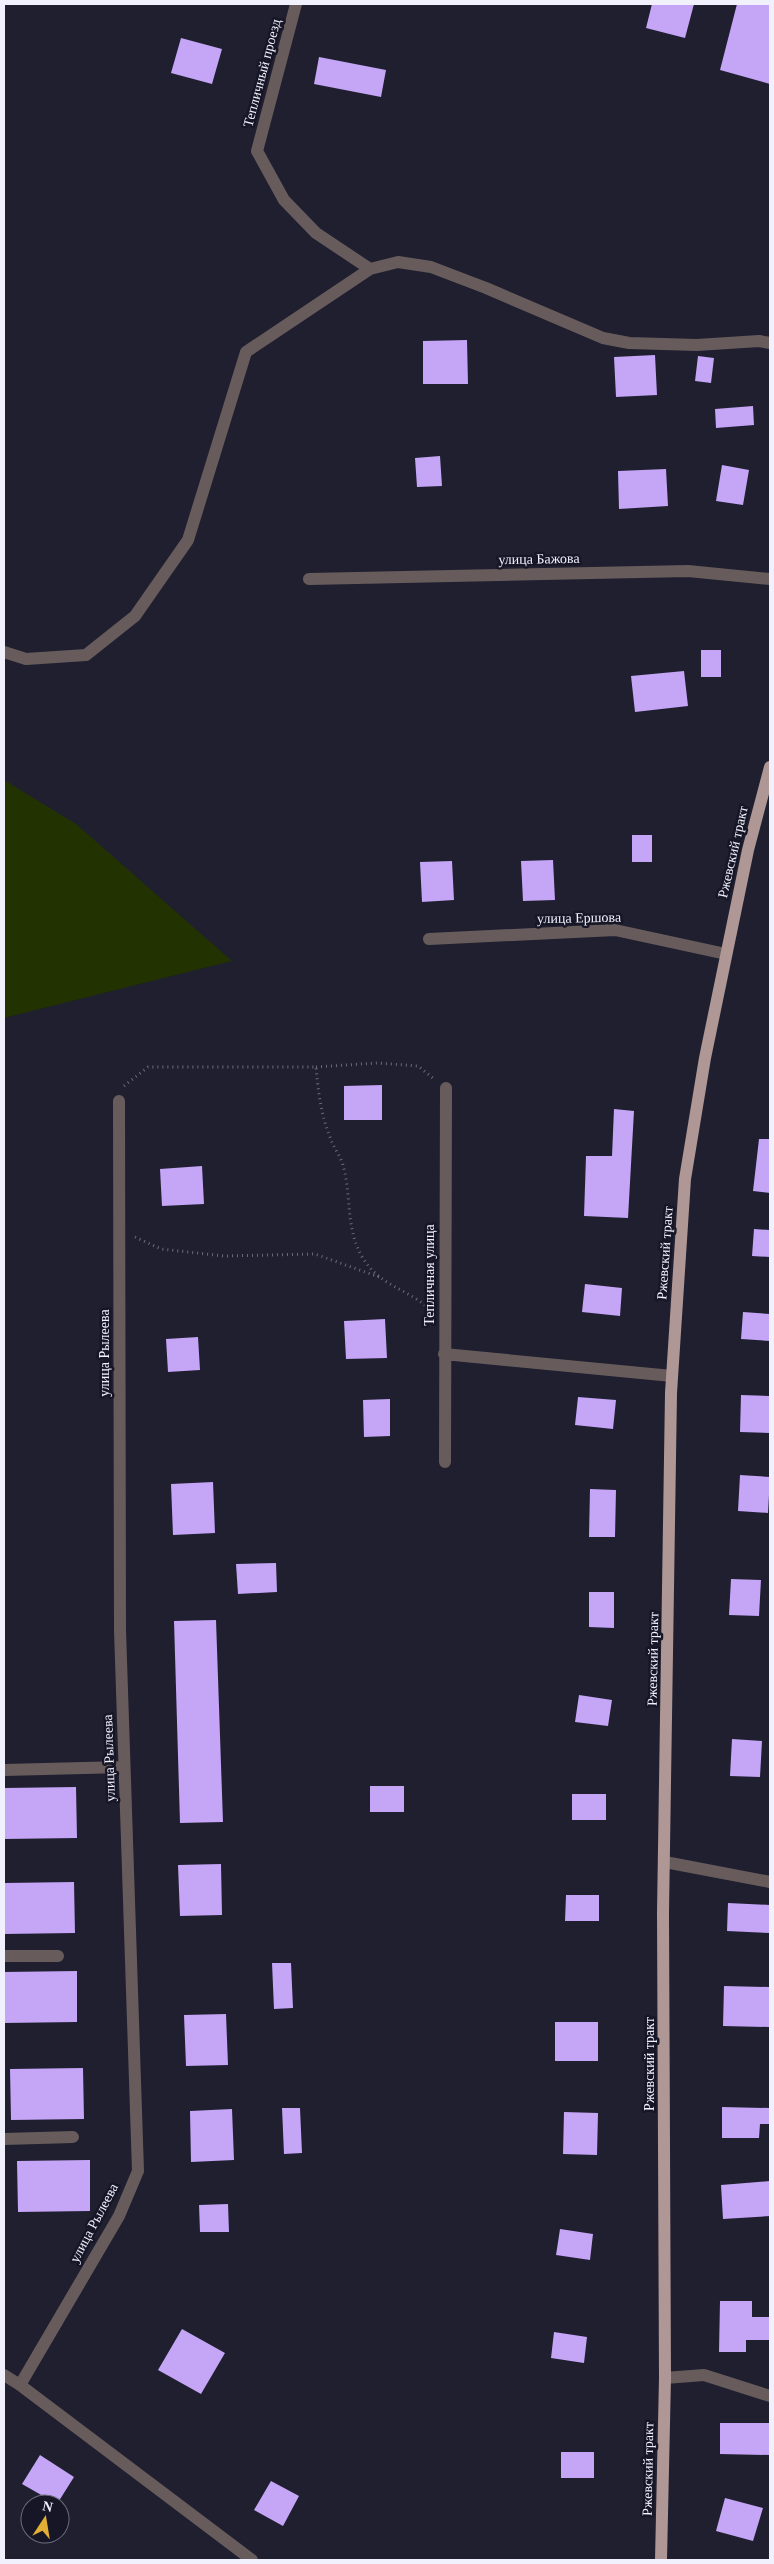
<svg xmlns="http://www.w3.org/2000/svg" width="774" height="2564" viewBox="0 0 774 2564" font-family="'Times New Roman',serif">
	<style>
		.green { fill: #223200 }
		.building { fill: #c4a5f6 }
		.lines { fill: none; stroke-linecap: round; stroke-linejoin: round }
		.path { stroke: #6a6b7a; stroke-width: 3; stroke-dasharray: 1 4; stroke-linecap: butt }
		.minor { stroke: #675c5b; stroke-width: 12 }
		.major { stroke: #ae9795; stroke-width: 12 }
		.labels { text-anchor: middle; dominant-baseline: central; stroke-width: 5; stroke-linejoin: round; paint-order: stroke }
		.street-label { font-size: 14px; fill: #f0f1fd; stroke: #161626 }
	</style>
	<rect width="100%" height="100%" fill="#1f1f30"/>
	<path class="green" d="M4 780 76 824 232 961 4 1018Z"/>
	<path class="building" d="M652 4H694L685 38 646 28Z
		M737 4H770V84L720 70Z
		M181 38 222 49 212 84 171 73Z
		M319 57 386 70 381 97 314 84Z
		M467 340 468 384H423V341Z
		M655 355 657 395 616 397 614 357Z
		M698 356 714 358 711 383 695 381Z
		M753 406 754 425 716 428 715 409Z
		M440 456 442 486 417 487 415 458Z
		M722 465 749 470 743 505 716 501Z
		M666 469 668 506 619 509 618 471Z
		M701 650H721V677H701Z
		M684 671 688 706 635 712 631 676Z
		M632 835H652V862H632Z
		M553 860 555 900 523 901 521 861Z
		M452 861 454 900 422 902 420 862Z
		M382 1085V1120H344V1086Z
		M614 1109 634 1111 628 1218 584 1216 586 1156H612Z
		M759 1139H770V1193L753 1191Z
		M202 1166 204 1204 162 1206 160 1169Z
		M754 1229 770 1230V1257L752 1256Z
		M585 1284 622 1288 620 1316 582 1312Z
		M743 1312 770 1314V1341L741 1339Z
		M385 1319 387 1358 346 1359 344 1321Z
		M198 1337 200 1370 168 1372 166 1339Z
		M741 1395 770 1396V1433L740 1432Z
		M578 1397 616 1400 613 1429 575 1425Z
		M390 1399V1436L364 1437 363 1400Z
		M740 1475 770 1477 768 1513 738 1511Z
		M213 1482 215 1533 173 1535 171 1484Z
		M590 1489 616 1490 615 1537H589Z
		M276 1563 277 1592 238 1594 236 1564Z
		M731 1579 761 1580 759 1616 729 1615Z
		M589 1592H614V1628L589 1627Z
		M216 1620 223 1822 180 1823 174 1621Z
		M579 1695 612 1700 608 1726 575 1722Z
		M732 1739 762 1741 760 1777 730 1776Z
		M370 1786H404V1812H370Z
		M76 1787 77 1838 4 1839V1788Z
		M572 1794H606V1820H572Z
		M221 1864 222 1915 180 1916 178 1865Z
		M74 1882 75 1933 4 1934V1883Z
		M566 1895H599V1921H565Z
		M728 1903 770 1905V1933L727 1931Z
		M272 1963H291L293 2008 274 2009Z
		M77 1971V2022L4 2023V1972Z
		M724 1986 769 1987V2027L723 2026Z
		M226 2014 228 2065 186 2066 184 2015Z
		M555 2022H598V2061H555Z
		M83 2068 84 2119 11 2120 10 2069Z
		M722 2107 770 2108V2124H760L759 2138H722Z
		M282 2108H300L302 2153 284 2154Z
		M232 2109 234 2160 191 2162 190 2111Z
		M564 2112 598 2113 597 2155 563 2154Z
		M90 2160V2211L18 2212 17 2161Z
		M770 2181V2216L723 2219 721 2185Z
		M228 2204 229 2232H200L199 2205Z
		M560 2229 593 2234 590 2260 556 2255Z
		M720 2301H752V2317H770V2340H746V2352H719Z
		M182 2329 225 2353 201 2394 158 2370Z
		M554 2332 587 2337 584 2363 551 2358Z
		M720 2423H770V2455L720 2454Z
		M561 2452H594V2478H561Z
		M40 2455 74 2477 57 2504 22 2484Z
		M271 2481 299 2496 283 2526 254 2510Z
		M725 2498 763 2508 753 2541 716 2531Z"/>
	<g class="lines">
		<path class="path" d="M316 1067 377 1063 418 1066 433 1078
			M124 1086 148 1067H316C318 1090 321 1115 330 1137 333 1147 340 1155 343 1165 353 1200 343 1239 372 1270 388 1287 411 1292 428 1308
			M135 1237 161 1249 224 1256 315 1254 379 1277"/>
		<path class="minor" d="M296 4 257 151 284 200 316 233 370 269
			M309 579 688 571 770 579
			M4 652 26 659 86 655 135 616 188 540 246 352 370 269 398 262 431 267 486 288 603 338 629 343 697 345 759 341 770 343
			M429 939 615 930 726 954
			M444 1354 672 1376
			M445 1462 446 1088
			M4 1770 124 1767
			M665 1862 770 1882
			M4 1956H58
			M4 2139 73 2137
			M4 2375 20 2385 252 2560
			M665 2378 704 2375 770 2396
			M20 2385 119 2216 138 2171 120 1630 119 1101"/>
		<path class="major" d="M661 2560 665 2378 663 1913 671 1393 685 1179 705 1058 748 850 770 767"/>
	</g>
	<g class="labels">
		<g class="street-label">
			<text transform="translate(262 73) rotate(-75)">Тепличный проезд</text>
			<text transform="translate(539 559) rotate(-1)">улица Бажова</text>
			<text transform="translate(733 852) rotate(-77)">Ржевский тракт</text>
			<text transform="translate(579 918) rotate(-1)">улица Ершова</text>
			<text transform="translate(665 1253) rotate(-86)">Ржевский тракт</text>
			<text transform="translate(429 1275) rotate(-90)">Тепличная улица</text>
			<text transform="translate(104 1353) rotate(-90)">улица Рылеева</text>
			<text transform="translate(653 1659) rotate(-89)">Ржевский тракт</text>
			<text transform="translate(109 1758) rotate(-92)">улица Рылеева</text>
			<text transform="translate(649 2064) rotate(-90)">Ржевский тракт</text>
			<text transform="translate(94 2223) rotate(-62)">улица Рылеева</text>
			<text transform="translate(648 2469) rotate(-89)">Ржевский тракт</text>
		</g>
	</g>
	<rect width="774" height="2564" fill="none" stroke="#f0f1fd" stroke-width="10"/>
	<g transform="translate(45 2519) rotate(12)"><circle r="24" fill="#161626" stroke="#6d6e7c"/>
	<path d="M0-4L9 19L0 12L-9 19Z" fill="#e2ae34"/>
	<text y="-8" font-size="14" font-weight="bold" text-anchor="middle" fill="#f0f1fd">N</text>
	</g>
</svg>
